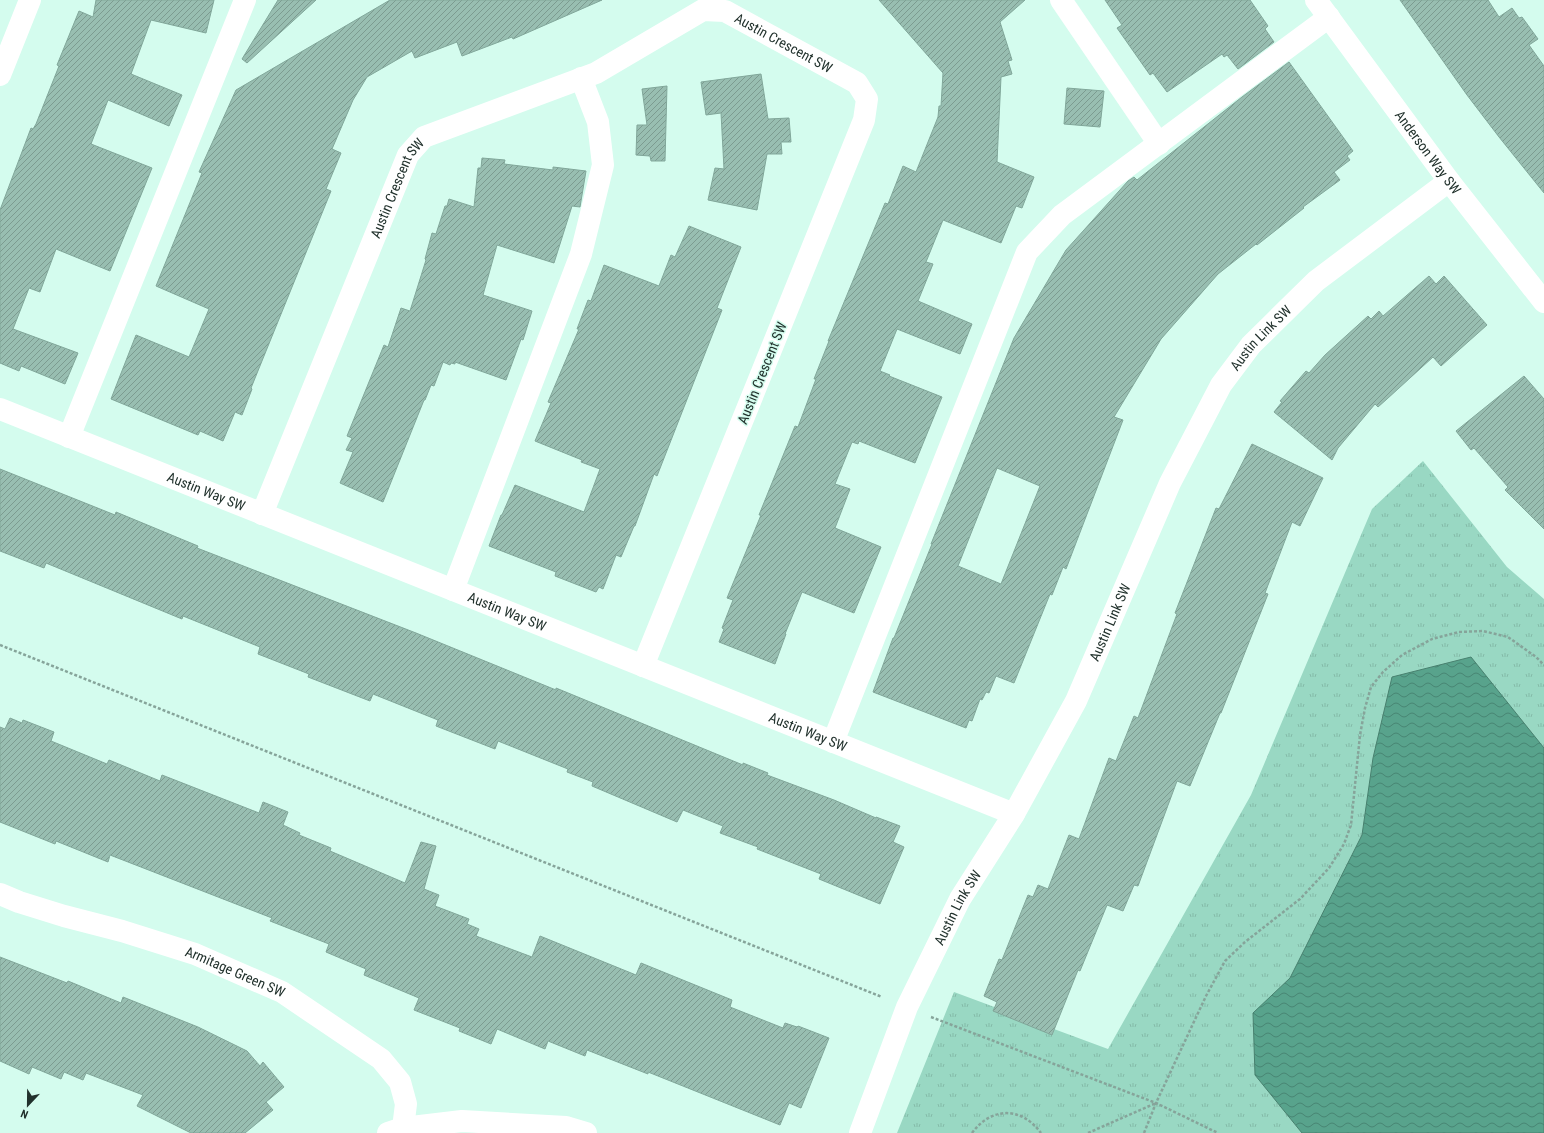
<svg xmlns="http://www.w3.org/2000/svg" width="1544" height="1133" viewBox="0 0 1544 1133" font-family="'Roboto Condensed',sans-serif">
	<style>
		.grass { fill: url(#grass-tufts) }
		.water { fill: url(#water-waves); stroke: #48816f }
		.building { fill: url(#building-hatch); stroke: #81a79a; fill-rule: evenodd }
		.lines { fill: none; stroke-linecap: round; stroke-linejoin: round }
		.path { stroke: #86a49a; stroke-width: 2.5; stroke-dasharray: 3 2; stroke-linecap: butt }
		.minor { stroke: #fff; stroke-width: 22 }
		.labels { text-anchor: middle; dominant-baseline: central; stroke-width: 3; stroke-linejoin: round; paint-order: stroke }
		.street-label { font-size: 14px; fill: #21312c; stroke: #d4fcee }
	</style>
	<defs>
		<pattern id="grass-tufts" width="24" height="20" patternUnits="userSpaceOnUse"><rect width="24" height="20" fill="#99d8c3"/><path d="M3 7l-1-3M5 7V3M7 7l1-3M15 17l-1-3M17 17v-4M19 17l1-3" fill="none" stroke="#84baa8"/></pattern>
		<pattern id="water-waves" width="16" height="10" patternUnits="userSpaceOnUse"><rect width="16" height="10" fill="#58a38c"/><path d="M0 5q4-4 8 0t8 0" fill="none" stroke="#488573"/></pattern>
		<pattern id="building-hatch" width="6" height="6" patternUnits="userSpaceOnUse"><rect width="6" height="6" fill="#98beb1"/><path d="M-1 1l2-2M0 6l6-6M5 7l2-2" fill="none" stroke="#7c9b90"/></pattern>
	</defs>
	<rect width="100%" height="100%" fill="#d4fcee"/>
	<path class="grass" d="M1423 461 1507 567 1544 599V1133H897L954 992 1108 1049 1251 795 1372 509Z"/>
	<path class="water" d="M1471 657 1544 748V1133H1302L1255 1075 1253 1013 1290 978 1362 835 1373 758 1392 677Z"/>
	<path class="building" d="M96 0H214L206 33 151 20 131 74 182 95 169 126 108 100 91 144 152 168 110 271 56 249 40 292 29 288 13 329 78 353 65 384 21 366 19 371 0 363V210L31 128 33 129 36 124 59 66 57 65 79 11 93 17Z
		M278 0H316L247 63 242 59Z
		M390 0H602L513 39 512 37 462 56 457 42 415 58 412 51 367 77 353 100 332 149 341 153 326 189 331 191 251 388 252 389 242 415 235 412 223 441 200 431 198 435 111 399 136 335 189 357 209 309 156 286 202 173 199 172 236 90Z
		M879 0H1025L1000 22 1012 60 1008 61 1012 74 1001 77 997 162 1034 177 1022 208 1016 206 1001 243 943 220 926 262 933 264 918 301 972 324 960 354 897 329 880 371 890 375 889 376 942 397 915 463 859 441 858 444 852 442 835 484 850 489 835 528 881 547 854 613 802 592 785 634H786L775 664 719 642 724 629 722 628 733 600 727 598 761 515H759L795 426 798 427 816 379H814L829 341H828L885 203 888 204 903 166 916 172 938 117 939 106H941L943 73Z
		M1105 0H1250L1268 26 1265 29 1274 42 1238 69 1227 55 1224 57 1222 54 1167 92 1153 73 1150 75 1117 28 1122 25Z
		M1400 0H1488L1499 17 1512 8 1519 18 1522 17 1538 39 1529 45 1544 66V193L1499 137 1467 95Z
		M1289 62 1353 151 1347 156 1350 160 1334 172 1340 180 1303 207 1304 208 1257 245 1256 244 1218 274 1161 339 1114 417 1123 420 1066 569 1063 567 1052 595 1050 594 1014 683 996 676 989 693 986 692 982 700 980 699 972 721 969 720 966 728 873 692 893 638H894L932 544H931L1014 338 1066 250 1128 181 1134 177 1137 180 1242 97ZM997 468 1040 486 1001 584 958 566Z
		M761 74 768 119 789 118 791 142H781L782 154H767L757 210 708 200 715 168 724 169 721 113 706 115 701 82Z
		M667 86 665 161H651L650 156 636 155 637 125H647L642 89Z
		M1067 88 1104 91 1100 127 1064 124Z
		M482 158 505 160 504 164 553 170V167L586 171 580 207 572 206 554 263 497 245 483 295 532 311 523 340 521 339 506 380 455 362V364L451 363 450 365 443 362 434 386 431 385 425 400H424L383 502 340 483 353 452 346 450 352 438 347 436 384 345 388 347 401 308 410 311 426 260 425 259 432 233 436 234 445 206H447L449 199 474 207 478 168H481Z
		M689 226 741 247 717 308 722 310 657 476 654 474 635 526H634L621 557 616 555 603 589 599 587 596 592 555 576 556 572 489 546 501 515H502L515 485 584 512 600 469 581 462 582 460 535 441 551 403 548 402 579 329H577L588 300 591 301 604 265 659 286 671 255 675 257Z
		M1429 276 1436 284 1444 276 1487 325 1441 366 1433 357 1387 399 1378 407 1375 404 1338 448 1332 460 1274 412 1282 402 1280 401 1306 371 1309 373 1325 355 1368 316 1371 319 1379 311 1383 316Z
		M1524 376 1544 399V529L1505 490 1508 487 1474 448 1471 450 1456 431Z
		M1252 444 1323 478 1300 526 1292 522 1265 593 1268 594 1221 713H1220L1190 786 1177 781 1138 886 1134 885 1123 911 1107 905 1080 971 1078 970 1052 1035 993 1011 997 1002 984 996 999 959 1002 960 1028 895 1033 897 1038 885 1048 889 1069 835 1079 839 1109 758 1116 761 1134 716 1138 718 1177 614 1175 613 1216 508 1219 509Z
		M0 469 115 515 116 512 198 546 197 548 416 633 556 690V688L743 765V763L768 773 767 775 834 800 876 818V817L900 826 893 842 904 847 880 904 819 879 821 874 757 849 758 847 720 833 723 826 683 810 677 822 592 786 593 782 567 772 568 769 498 741 495 749 436 726 438 720 373 694 370 701 308 677 309 674 258 654 260 647 183 616 182 619 46 563 44 568 0 551Z
		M10 718 22 723 23 720 54 732 51 741 107 764 109 760 160 781 162 775 259 813 263 802 288 812 283 825 300 833 299 835 331 848 330 851 405 883 421 842 436 846 424 889 439 895 435 906 469 919 467 924 479 929 476 936 532 957 540 936 636 975 641 963 732 1000 730 1007 783 1028 785 1023 797 1027 798 1026 829 1038 801 1108 789 1103 780 1125 648 1072V1074L587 1050 585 1056 548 1041 545 1049 497 1029 491 1044 459 1031 460 1028 414 1010 419 998 364 975 366 969 326 952 329 944 270 921 272 918 110 855 108 862 56 841 55 844 0 822V727L5 729Z
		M0 957 67 983 68 981 121 1003 123 997 198 1027 247 1051 260 1066 263 1062 284 1087 266 1102 273 1110 245 1133H191L137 1106 143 1095 86 1073 83 1080 64 1072 61 1079 32 1067 29 1074 0 1061Z"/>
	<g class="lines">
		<path class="path" d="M0 645 882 997
			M931 1017 1156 1103 1218 1133
			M972 1133C991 1107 1021 1106 1041 1133
			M1088 1133 1156 1103
			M1144 1133 1156 1103 1206 996 1225 961 1245 942 1300 899 1329 868 1344 844 1351 825 1360 735 1365 708 1371 687 1383 672 1402 655 1432 639 1459 632 1483 631 1508 637 1536 657 1544 665"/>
		<g class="minor">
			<path d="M1061 0 1159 144"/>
			<path id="s1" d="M1316 0 1449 181 1544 302"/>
			<path d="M0 75 30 0"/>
			<path id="s2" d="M0 409 1014 814"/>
			<path d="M69 437 245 0"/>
			<path id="s3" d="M262 514 408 155 424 137 596 73 703 10 725 11 857 83 867 99 864 120 643 666"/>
			<path d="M453 590 581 254 603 165 598 122 581 78"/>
			<path d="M833 742 1027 252 1062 215 1329 17"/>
			<path id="s4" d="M0 894 19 902 64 916 122 931 195 954 282 992 381 1059 400 1082 406 1104 403 1128"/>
			<path d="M388 1133 403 1128 462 1121 566 1127 586 1133"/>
			<path id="s5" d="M860 1133 907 1007 960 899 1014 814 1076 701 1170 483 1221 385 1251 345 1316 281 1449 181"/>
		</g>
	</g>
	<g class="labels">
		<g class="street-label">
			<text stroke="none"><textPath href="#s3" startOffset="808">Austin Crescent SW</textPath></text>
			<text stroke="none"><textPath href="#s1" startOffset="189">Anderson Way SW</textPath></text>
			<text stroke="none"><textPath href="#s3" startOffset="353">Austin Crescent SW</textPath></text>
			<text stroke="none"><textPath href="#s5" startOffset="894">Austin Link SW</textPath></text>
			<text transform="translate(762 373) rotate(-68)">Austin Crescent SW</text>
			<text stroke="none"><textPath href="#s2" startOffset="222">Austin Way SW</textPath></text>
			<text stroke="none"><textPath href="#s2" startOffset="546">Austin Way SW</textPath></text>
			<text stroke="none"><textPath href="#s5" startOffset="570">Austin Link SW</textPath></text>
			<text stroke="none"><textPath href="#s2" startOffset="870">Austin Way SW</textPath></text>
			<text stroke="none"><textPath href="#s5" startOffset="246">Austin Link SW</textPath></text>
			<text stroke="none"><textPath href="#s4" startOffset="248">Armitage Green SW</textPath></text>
		</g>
	</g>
	<g transform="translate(28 1105) rotate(202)" stroke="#d4fcee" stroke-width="3" paint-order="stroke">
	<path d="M0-3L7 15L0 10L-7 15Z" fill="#21312c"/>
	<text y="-6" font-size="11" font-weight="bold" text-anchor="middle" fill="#21312c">N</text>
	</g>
</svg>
